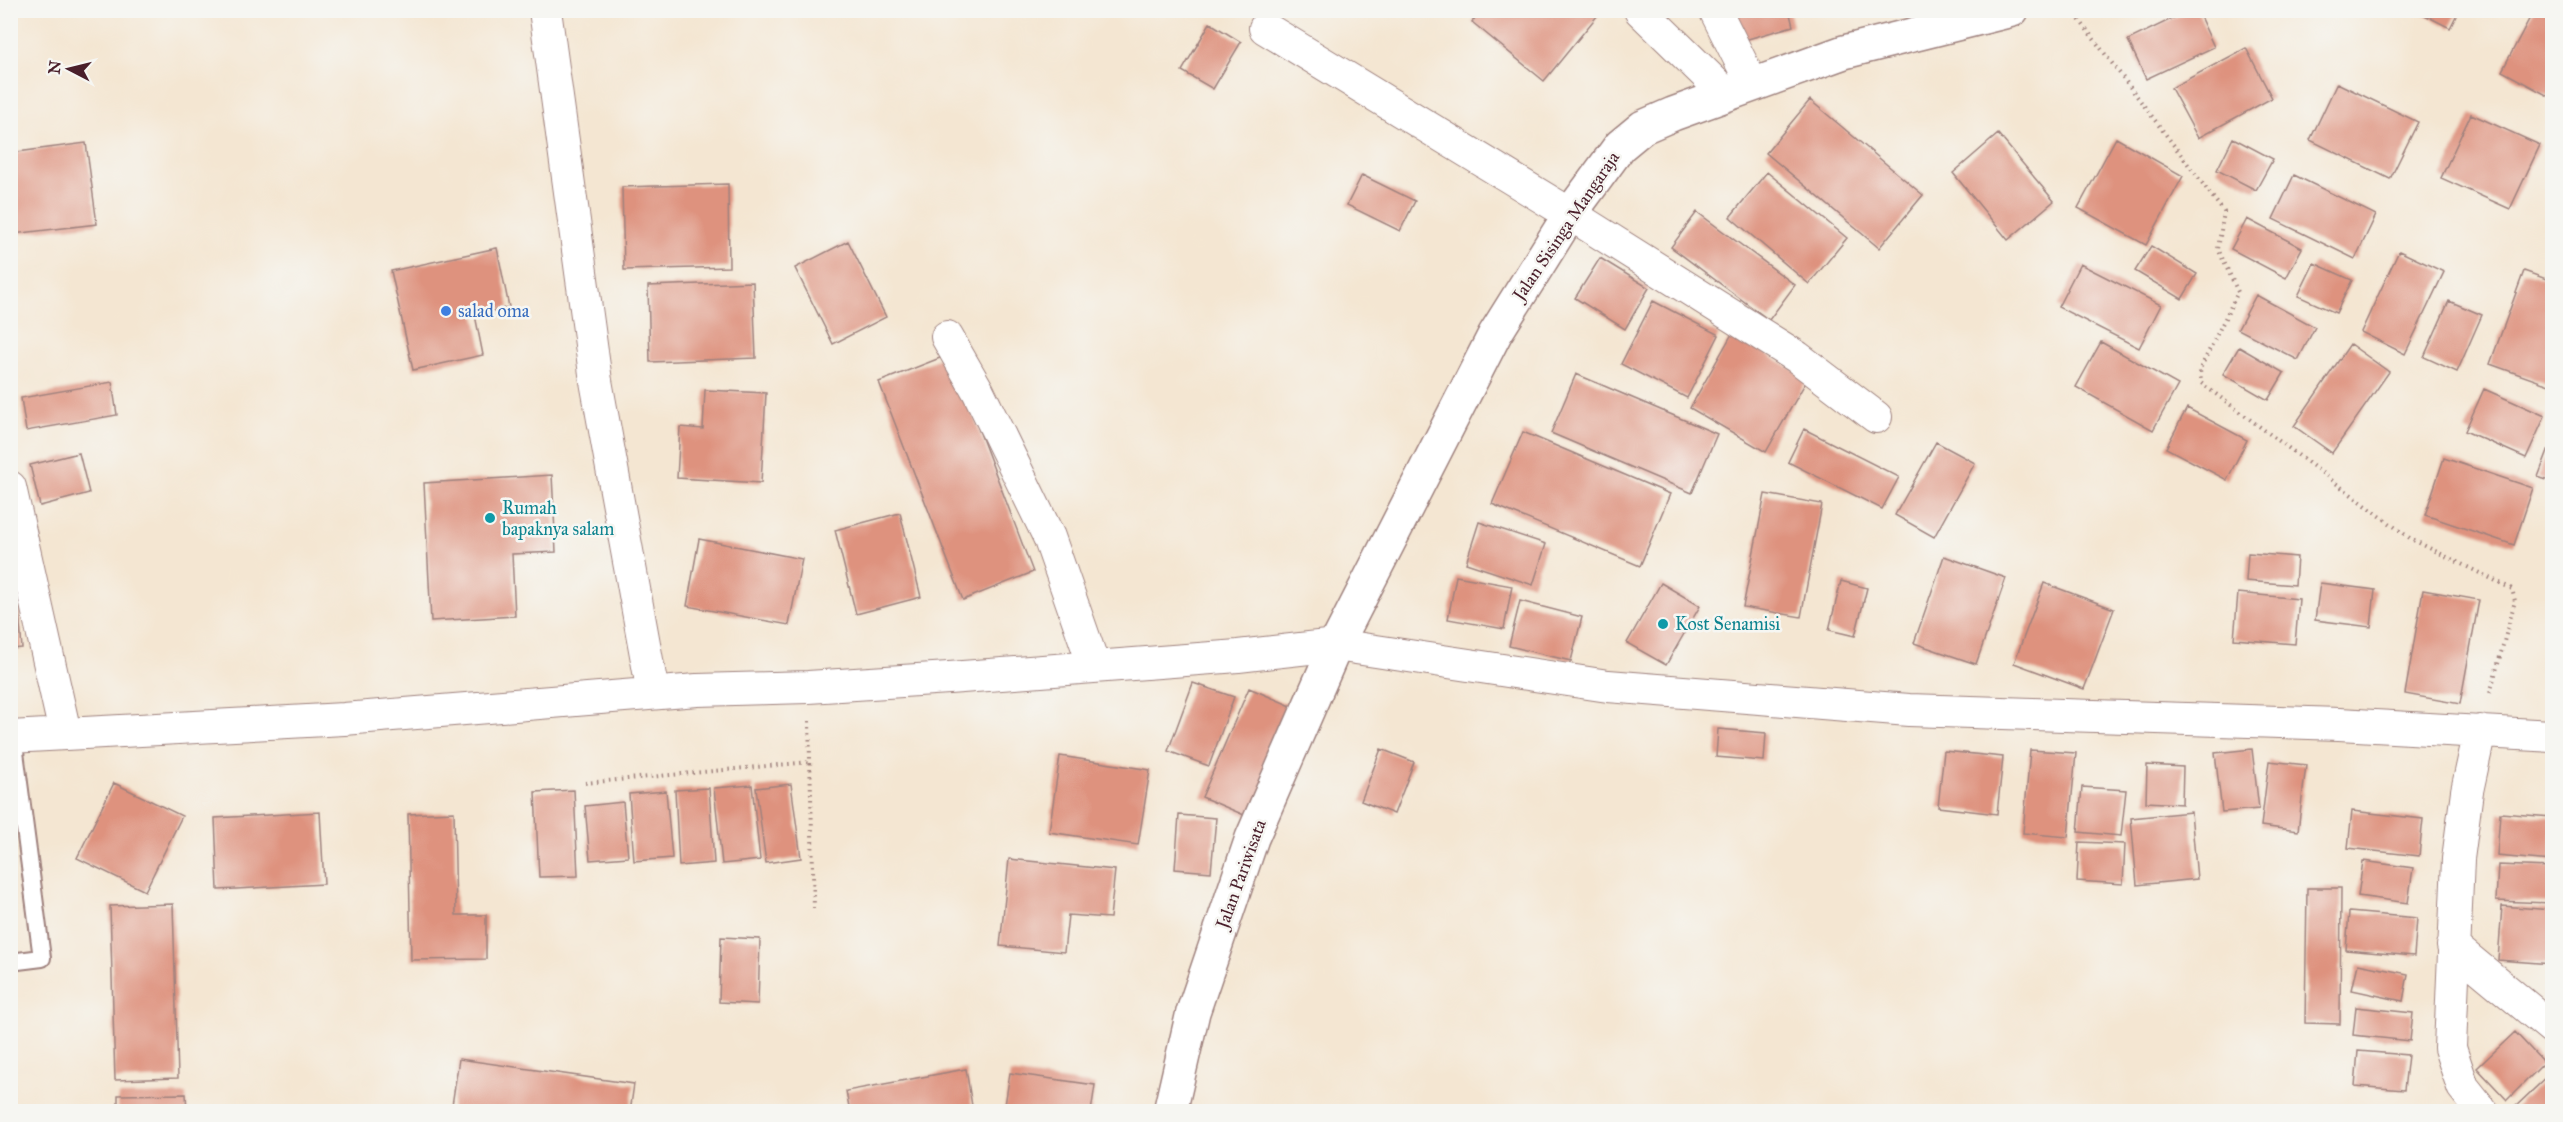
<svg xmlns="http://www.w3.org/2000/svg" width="2563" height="1122" viewBox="0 0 2563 1122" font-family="'IM FELL Great Primer',serif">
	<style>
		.building { fill: #de927e }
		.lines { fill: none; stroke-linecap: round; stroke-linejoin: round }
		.lane-casing { stroke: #9f827e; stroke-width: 20 }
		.street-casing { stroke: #9f827e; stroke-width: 34 }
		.secondary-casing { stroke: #9f827e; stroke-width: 36 }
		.path { stroke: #9f827e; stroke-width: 4; stroke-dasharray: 1.5 4.5; stroke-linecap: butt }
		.lane { stroke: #fff; stroke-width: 16 }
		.street { stroke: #fff; stroke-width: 32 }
		.secondary { stroke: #fff; stroke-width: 33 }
		.shop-dot { fill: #3f7fe0; stroke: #f6f6f2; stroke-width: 2 }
		.culture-dot { fill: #0f9aa8; stroke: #f6f6f2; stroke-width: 2 }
		.labels { text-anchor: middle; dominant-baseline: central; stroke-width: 5; stroke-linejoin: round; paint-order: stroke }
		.street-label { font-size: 18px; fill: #4a1f2b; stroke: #f6f6f2 }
		.shop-label { font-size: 18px; fill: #366cbe; stroke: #f6f6f2; text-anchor: start }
		.culture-label { font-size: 18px; fill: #0d838f; stroke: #f6f6f2; text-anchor: start }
	</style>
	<rect width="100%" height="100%" fill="#f6f6f2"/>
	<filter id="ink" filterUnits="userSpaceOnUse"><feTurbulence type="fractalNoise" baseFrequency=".0167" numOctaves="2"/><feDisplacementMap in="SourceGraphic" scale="12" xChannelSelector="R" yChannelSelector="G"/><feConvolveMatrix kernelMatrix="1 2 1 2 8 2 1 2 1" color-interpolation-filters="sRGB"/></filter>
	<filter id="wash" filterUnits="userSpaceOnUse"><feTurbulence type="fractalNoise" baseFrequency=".008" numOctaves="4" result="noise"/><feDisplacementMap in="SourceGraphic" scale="24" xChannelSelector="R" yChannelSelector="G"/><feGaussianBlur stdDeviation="1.35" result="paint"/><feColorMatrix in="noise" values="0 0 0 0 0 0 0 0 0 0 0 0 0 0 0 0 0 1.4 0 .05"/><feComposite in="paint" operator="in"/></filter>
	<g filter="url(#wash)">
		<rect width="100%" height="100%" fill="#f4e6d2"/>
		<g id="blocks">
			<path class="building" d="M1481 10H1602L1544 81 1472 22Z
				M1733 10H1789L1793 26 1741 41Z
				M2190 10H2197L2214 47 2146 79 2128 40Z
				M2415 10H2459L2450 28Z
				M2534 10H2552V98L2502 71Z
				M1210 23 1241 42 1213 89 1182 71Z
				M2246 48 2272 98 2198 138 2171 88Z
				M2337 83 2418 122 2390 179 2310 140Z
				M1810 100 1923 195 1879 248 1766 153Z
				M2471 114 2540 145 2510 209 2441 178Z
				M1998 134 2054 201 2008 240 1953 173Z
				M2116 138 2183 176 2146 245 2078 208Z
				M2233 138 2273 159 2256 190 2217 170Z
				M86 143 97 224 13 234 10 153Z
				M1767 172 1847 238 1809 284 1730 217Z
				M1362 175 1415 201 1400 231 1347 205Z
				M2294 175 2376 215 2355 259 2273 219Z
				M728 184 729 267 624 270 622 187Z
				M1697 212 1795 285 1769 320 1671 247Z
				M2247 219 2302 248 2286 278 2231 249Z
				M848 241 886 317 833 344 795 268Z
				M2151 246 2197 274 2182 299 2135 271Z
				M497 248 509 307 475 315 483 355 413 370 391 271Z
				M2399 251 2444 272 2405 354 2361 332Z
				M1600 258 1649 288 1625 329 1575 298Z
				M2314 263 2352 280 2336 313 2298 296Z
				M2080 264 2161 305 2139 348 2058 307Z
				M2524 271 2552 281V386L2490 364Z
				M753 282 756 358 650 362 648 286Z
				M2256 295 2315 327 2298 360 2238 329Z
				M1653 301 1719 335 1687 398 1621 364Z
				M2449 301 2482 315 2457 372 2424 357Z
				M1732 334 1808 378 1766 452 1690 408Z
				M2101 342 2178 385 2153 430 2076 387Z
				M2350 344 2389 372 2332 453 2294 426Z
				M2239 347 2284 373 2268 400 2223 374Z
				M950 354 1033 572 963 600 879 382Z
				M1576 374 1717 434 1692 493 1551 433Z
				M112 382 117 415 26 431 21 398Z
				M2484 389 2545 416 2526 458 2465 431Z
				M705 390 766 393 761 483 677 478 680 427 703 429Z
				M2187 408 2247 440 2227 480 2166 448Z
				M1804 429 1899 477 1882 509 1788 462Z
				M1523 432 1670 494 1640 566 1492 504Z
				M2552 440V482L2538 477Z
				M1936 442 1975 463 1934 537 1895 515Z
				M79 453 89 493 40 506 30 465Z
				M2444 458 2533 488 2514 545 2425 515Z
				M552 475 556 552 512 554 515 616 431 621 424 483Z
				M1765 494 1822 504 1801 617 1743 607Z
				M900 513 921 597 856 614 835 530Z
				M1479 522 1546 544 1533 585 1466 563Z
				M12 532 22 648 10 649V533Z
				M699 539 802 559 789 625 687 606Z
				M2248 553 2297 557 2295 585 2246 581Z
				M1944 556 2006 578 1976 664 1914 643Z
				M1456 576 1512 586 1504 629 1448 619Z
				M1841 581 1867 588 1855 636 1829 630Z
				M1661 583 1700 606 1666 665 1627 643Z
				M2044 583 2114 609 2084 689 2014 663Z
				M2320 583 2375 590 2371 627 2315 620Z
				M2423 590 2479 600 2460 704 2405 694Z
				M2238 593 2299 599 2295 644 2234 639Z
				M1520 601 1582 617 1571 661 1509 646Z
				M1193 683 1234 697 1209 766 1168 751Z
				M1249 688 1298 709 1251 818 1202 797Z
				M1718 729 1766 733 1764 761 1716 757Z
				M1381 749 1414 762 1394 814 1361 801Z
				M2252 749 2259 809 2222 812 2215 753Z
				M2030 750 2076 753 2068 837 2023 833Z
				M1944 751 2003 757 1997 814 1938 807Z
				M1060 756 1150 770 1138 845 1049 832Z
				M2269 761 2306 765 2298 831 2261 826Z
				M2147 765 2183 767 2182 804 2146 802Z
				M114 783 182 816 145 891 77 858Z
				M791 784 801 858 766 863 756 788Z
				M752 785 760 860 722 864 714 788Z
				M2082 787 2126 790 2121 836 2078 832Z
				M709 788 714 863 679 866 675 790Z
				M574 790 578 876 539 877 535 792Z
				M666 791 672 858 634 861 629 794Z
				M623 802 628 857 590 860 585 806Z
				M2352 811 2423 819 2419 856 2348 848Z
				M320 812 324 884 218 890 215 818Z
				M454 812 456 915H486V959L411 960 408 814Z
				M2191 812 2197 879 2137 885 2131 818Z
				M2500 813 2552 817V861L2497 856Z
				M1179 815 1216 818 1211 872 1175 869Z
				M2079 842 2125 844 2123 884 2077 881Z
				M1009 859 1115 870 1110 918 1068 915 1064 952 1000 946Z
				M2363 861 2413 868 2408 903 2358 896Z
				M2498 865 2552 867V903L2496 901Z
				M2307 888H2341L2340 1024 2305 1023Z
				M173 904 178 1078 115 1080 110 906Z
				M2502 906 2552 910V964L2498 960Z
				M2349 912 2417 918 2414 956 2346 950Z
				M721 937 760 939 758 1004 719 1002Z
				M2358 964 2408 974 2403 1001 2352 990Z
				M2356 1007 2413 1013 2410 1041 2353 1035Z
				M2515 1032 2544 1063 2507 1100 2477 1068Z
				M2358 1051 2408 1055 2404 1090 2355 1086Z
				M459 1059 634 1084 630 1112H451Z
				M966 1069 973 1112H850L846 1091Z
				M2552 1072V1112H2518L2514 1108Z
				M1010 1073 1095 1085 1091 1112H1004Z
				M186 1094 187 1112H118V1095Z"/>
		</g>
	</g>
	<g filter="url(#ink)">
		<use href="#blocks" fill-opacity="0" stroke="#9f827e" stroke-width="1.5"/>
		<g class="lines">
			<g class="lane-casing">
				<path id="lane" d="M10 962 42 958 13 737"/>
			</g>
			<g class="street-casing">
				<path id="street" d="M545 10 596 381 653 693
					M1640 10 1725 93
					M1715 10 1752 84
					M1265 28 1570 214 1797 357 1876 417
					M947 337 978 391 1049 537 1094 666
					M10 487 65 733
					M2480 731 2467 791 2458 859 2450 1048 2463 1087 2483 1112
					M10 737 344 719 697 690 808 687 949 678 1238 656 1336 645 1608 686 1909 710 2339 724 2552 736
					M2453 946 2552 1028"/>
			</g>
			<g class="secondary-casing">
				<path id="secondary" d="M1170 1112 1193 1012 1252 838 1336 645 1495 334 1570 214 1620 146 1643 127 1673 114 1844 52 2012 10"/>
			</g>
			<path class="path" d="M2072 10 2224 212 2218 249 2238 292 2200 369 2201 383 2411 539 2512 589 2515 601 2489 697
				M809 721 814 908
				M585 783 810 762"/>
			<use href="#lane" class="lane"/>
			<use href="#street" class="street"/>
			<use href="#secondary" class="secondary"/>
		</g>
	</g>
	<circle class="shop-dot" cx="446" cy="311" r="6"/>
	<g class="culture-dot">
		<circle cx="490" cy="518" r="6"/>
		<circle cx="1663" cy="624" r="6"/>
	</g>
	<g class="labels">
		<g class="street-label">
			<text transform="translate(1566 226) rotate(-56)">Jalan Sisinga Mangaraja</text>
			<text transform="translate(1241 874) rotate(-70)">Jalan Pariwisata</text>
		</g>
		<g class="shop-label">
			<text x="458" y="311">salad oma</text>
		</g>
		<g class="culture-label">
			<text x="502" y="508">Rumah<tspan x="502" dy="21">bapaknya salam</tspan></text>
			<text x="1675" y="624">Kost Senamisi</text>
		</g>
	</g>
	<rect width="2563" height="1122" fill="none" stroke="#f6f6f2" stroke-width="36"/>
	<g transform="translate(69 69) rotate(277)" stroke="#f6f6f2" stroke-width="4.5" paint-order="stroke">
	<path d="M0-4.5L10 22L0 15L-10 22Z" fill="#4a1f2b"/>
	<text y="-9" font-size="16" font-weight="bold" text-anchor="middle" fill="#4a1f2b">N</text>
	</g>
</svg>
